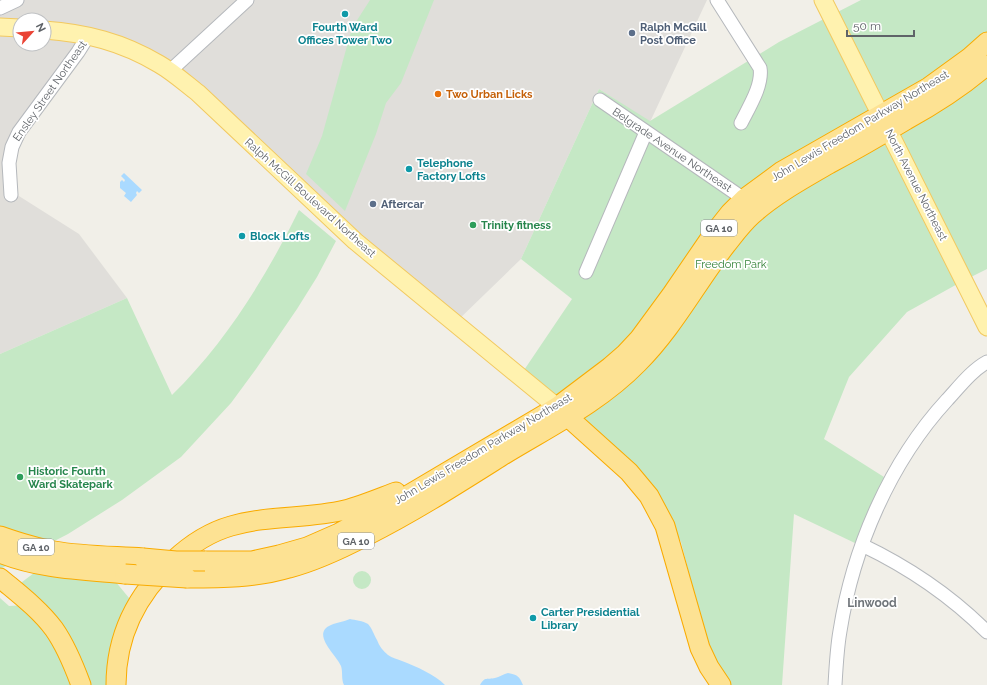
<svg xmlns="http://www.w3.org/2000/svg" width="987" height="685" viewBox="0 0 987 685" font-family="Raleway,sans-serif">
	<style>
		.industrial { fill: #e0deda; fill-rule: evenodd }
		.green { fill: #c5e8c5 }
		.water { fill: #aadaff }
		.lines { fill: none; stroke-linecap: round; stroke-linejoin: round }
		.minor-casing { stroke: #b5b8bc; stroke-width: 15 }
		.major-casing { stroke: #f2c960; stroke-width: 19 }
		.highway-casing { stroke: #f9ab00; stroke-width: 21 }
		.minor { stroke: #fff; stroke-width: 13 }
		.major { stroke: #fff2af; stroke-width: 17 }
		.highway { stroke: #fde293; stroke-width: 19 }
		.highway-bridge-casing { stroke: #f9ab00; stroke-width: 21; stroke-linecap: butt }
		.highway-bridge { stroke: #fde293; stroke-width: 19 }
		.culture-dot { fill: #0f9aa8; stroke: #fff; stroke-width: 1.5 }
		.service-dot { fill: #5c6f8a; stroke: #fff; stroke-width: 1.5 }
		.food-dot { fill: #e8710a; stroke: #fff; stroke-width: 1.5 }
		.leisure-dot { fill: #2e9e5b; stroke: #fff; stroke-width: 1.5 }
		.labels { text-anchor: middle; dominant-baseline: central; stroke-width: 3.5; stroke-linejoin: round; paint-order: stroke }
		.shield { fill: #fff; stroke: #8f9295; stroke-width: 1 }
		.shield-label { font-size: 10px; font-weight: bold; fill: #5f6368 }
		.culture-label { font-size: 11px; font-weight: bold; fill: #0d838f; stroke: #fff; text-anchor: start }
		.service-label { font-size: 11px; font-weight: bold; fill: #4e5e75; stroke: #fff; text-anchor: start }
		.street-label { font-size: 11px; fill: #5f6368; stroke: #fff }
		.food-label { font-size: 11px; font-weight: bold; fill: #c56008; stroke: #fff; text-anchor: start }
		.leisure-label { font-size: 11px; font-weight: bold; fill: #27864d; stroke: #fff; text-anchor: start }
		.park-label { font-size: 11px; fill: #348238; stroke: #fff }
		.neighbourhood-label { font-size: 12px; font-weight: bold; fill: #70757a; stroke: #fff }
	</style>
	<rect width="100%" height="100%" fill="#f1efe8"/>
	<path class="industrial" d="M0 0H707L650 122 599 89 521 259 455 323 168 71 88 36 19 132 11 191 79 234 127 298 0 354ZM20 20H44V44H20Z"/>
	<path class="green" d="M370 0H434L401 83 386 103 376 134 345 211 306 174 322 136 352 28Z
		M861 0H987V269L961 282 907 312 849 377 824 439 884 477 857 544 794 514 782 685H729L701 632 692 585 681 542 661 503 516 382 572 299 521 259 599 89 650 121 779 42Z
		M299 210 336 241 317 277 297 309 256 369 231 403 181 457 122 500 68 534 0 569V354L127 298 172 395C226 342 266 277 299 210Z
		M353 580a9 9 0 1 1 18 0a9 9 0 1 1-18 0Z
		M34 573 56 577 115 581 134 604 113 685H85L18 585Z
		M0 598 9 606 25 605 49 632 77 685H0Z"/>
	<path class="water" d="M124 173 142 190 139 193 137 191 136 193 137 195 131 202 124 196 126 193 120 188V182L122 180 124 182 125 180 121 176Z
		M350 619C355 620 363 621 368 624 372 628 374 635 377 640 379 646 383 651 388 655 392 658 398 659 402 661 417 667 434 674 445 685H344C341 679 343 672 341 666 337 656 312 635 329 626 334 623 343 622 350 619Z
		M508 673C518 675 519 676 523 685H480C485 676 487 680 495 678 499 677 504 674 508 673Z"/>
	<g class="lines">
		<g class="minor-casing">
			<path id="minor" d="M717 0 760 68C763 85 749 107 741 123
				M0 8 17 0
				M170 71 247 0
				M600 100 744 199
				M11 195 9 163 12 147 19 132 78 52 88 36
				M586 272 646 132
				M862 545C908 567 951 596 987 632
				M835 685C836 667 837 648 840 631 853 548 890 462 947 400 959 387 972 370 987 362"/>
		</g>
		<g class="major-casing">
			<path id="major" d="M823 0 987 327
				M0 27 20 28
				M44 30C86 33 122 42 159 64 173 72 185 83 198 93L355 241 557 407"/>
		</g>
		<g class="highway-casing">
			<path id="highway" d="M559 409 629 472 649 496 665 526 700 648 709 667 721 685
				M0 536C17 542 35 548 54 551 82 556 114 556 143 558
				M0 553C39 569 83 570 125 574
				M205 561H252L279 555 307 547 339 533 388 507 557 407 610 367 625 354 639 339 672 294 711 237 730 213 744 199 782 171 929 87 969 58 987 42
				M0 578C19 594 39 609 54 629 66 646 74 666 81 685
				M187 578C221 578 256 578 289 568 316 561 341 549 366 536 414 512 459 483 505 454 551 426 600 402 638 363 673 328 696 284 726 245 734 235 742 224 752 215 774 195 803 179 829 164 855 150 881 135 906 120 935 104 962 87 987 65
				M116 685C116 635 138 593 174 560 190 545 210 532 231 526 268 515 307 519 345 510 361 506 380 498 396 492"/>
		</g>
		<use href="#minor" class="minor"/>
		<use href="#major" class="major"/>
		<use href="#highway" class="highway"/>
		<g class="highway-bridge-casing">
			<path id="highway-bridge" d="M143 558 176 561H205
				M125 574 187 578"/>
		</g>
		<use href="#highway-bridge" class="highway-bridge"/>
	</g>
	<g class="culture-dot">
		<circle cx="345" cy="14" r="4"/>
		<circle cx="409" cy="169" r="4"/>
		<circle cx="242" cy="236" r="4"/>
		<circle cx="533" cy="618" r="4"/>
	</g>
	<g class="service-dot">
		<circle cx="632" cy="33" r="4"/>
		<circle cx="373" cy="204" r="4"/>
	</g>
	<circle class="food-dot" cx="438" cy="94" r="4"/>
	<g class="leisure-dot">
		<circle cx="473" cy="225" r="4"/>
		<circle cx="20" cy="477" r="4"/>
	</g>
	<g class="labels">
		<g class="shield">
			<rect x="701" y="220" width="36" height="16" rx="3"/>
			<rect x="338" y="533" width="36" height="16" rx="3"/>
			<rect x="18" y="539" width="36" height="16" rx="3"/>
		</g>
		<g class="shield-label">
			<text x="719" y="228">GA 10</text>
			<text x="356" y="541">GA 10</text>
			<text x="36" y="547">GA 10</text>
		</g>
		<g class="culture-label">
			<text x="345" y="27" text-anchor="middle">Fourth Ward<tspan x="345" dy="13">Offices Tower Two</tspan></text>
			<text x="417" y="163">Telephone<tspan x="417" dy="13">Factory Lofts</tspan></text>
			<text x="250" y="236">Block Lofts</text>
			<text x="541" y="612">Carter Presidential<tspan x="541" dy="13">Library</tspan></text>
		</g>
		<g class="service-label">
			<text x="640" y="27">Ralph McGill<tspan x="640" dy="13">Post Office</tspan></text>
			<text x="381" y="204">Aftercar</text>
		</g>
		<g class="street-label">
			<text transform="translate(50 91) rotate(-55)">Ensley Street Northeast</text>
			<text transform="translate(860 126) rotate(-31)">John Lewis Freedom Parkway Northeast</text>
			<text transform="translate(672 150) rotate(34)">Belgrade Avenue Northeast</text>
			<text transform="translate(916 185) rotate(63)">North Avenue Northeast</text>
			<text transform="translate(310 198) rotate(42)">Ralph McGill Boulevard Northeast</text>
			<text transform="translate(483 449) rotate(-31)">John Lewis Freedom Parkway Northeast</text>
		</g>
		<g class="food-label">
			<text x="446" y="94">Two Urban Licks</text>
		</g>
		<g class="leisure-label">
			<text x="481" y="225">Trinity fitness</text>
			<text x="28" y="471">Historic Fourth<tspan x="28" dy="13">Ward Skatepark</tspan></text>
		</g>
		<g class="park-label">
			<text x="731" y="264">Freedom Park</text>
		</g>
		<g class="neighbourhood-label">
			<text x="872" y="603">Linwood</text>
		</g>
	</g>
	<g transform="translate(32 32) rotate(63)"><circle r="19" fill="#ffffff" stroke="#bfc1c3"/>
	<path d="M0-3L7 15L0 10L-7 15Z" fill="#ea4335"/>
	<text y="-6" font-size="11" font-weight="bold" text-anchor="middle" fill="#5f6368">N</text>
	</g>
	<path d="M847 30v6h67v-6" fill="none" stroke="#5f6368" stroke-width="2"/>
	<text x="853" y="30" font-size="12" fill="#5f6368" stroke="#ffffff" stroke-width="3" paint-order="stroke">50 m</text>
</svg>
